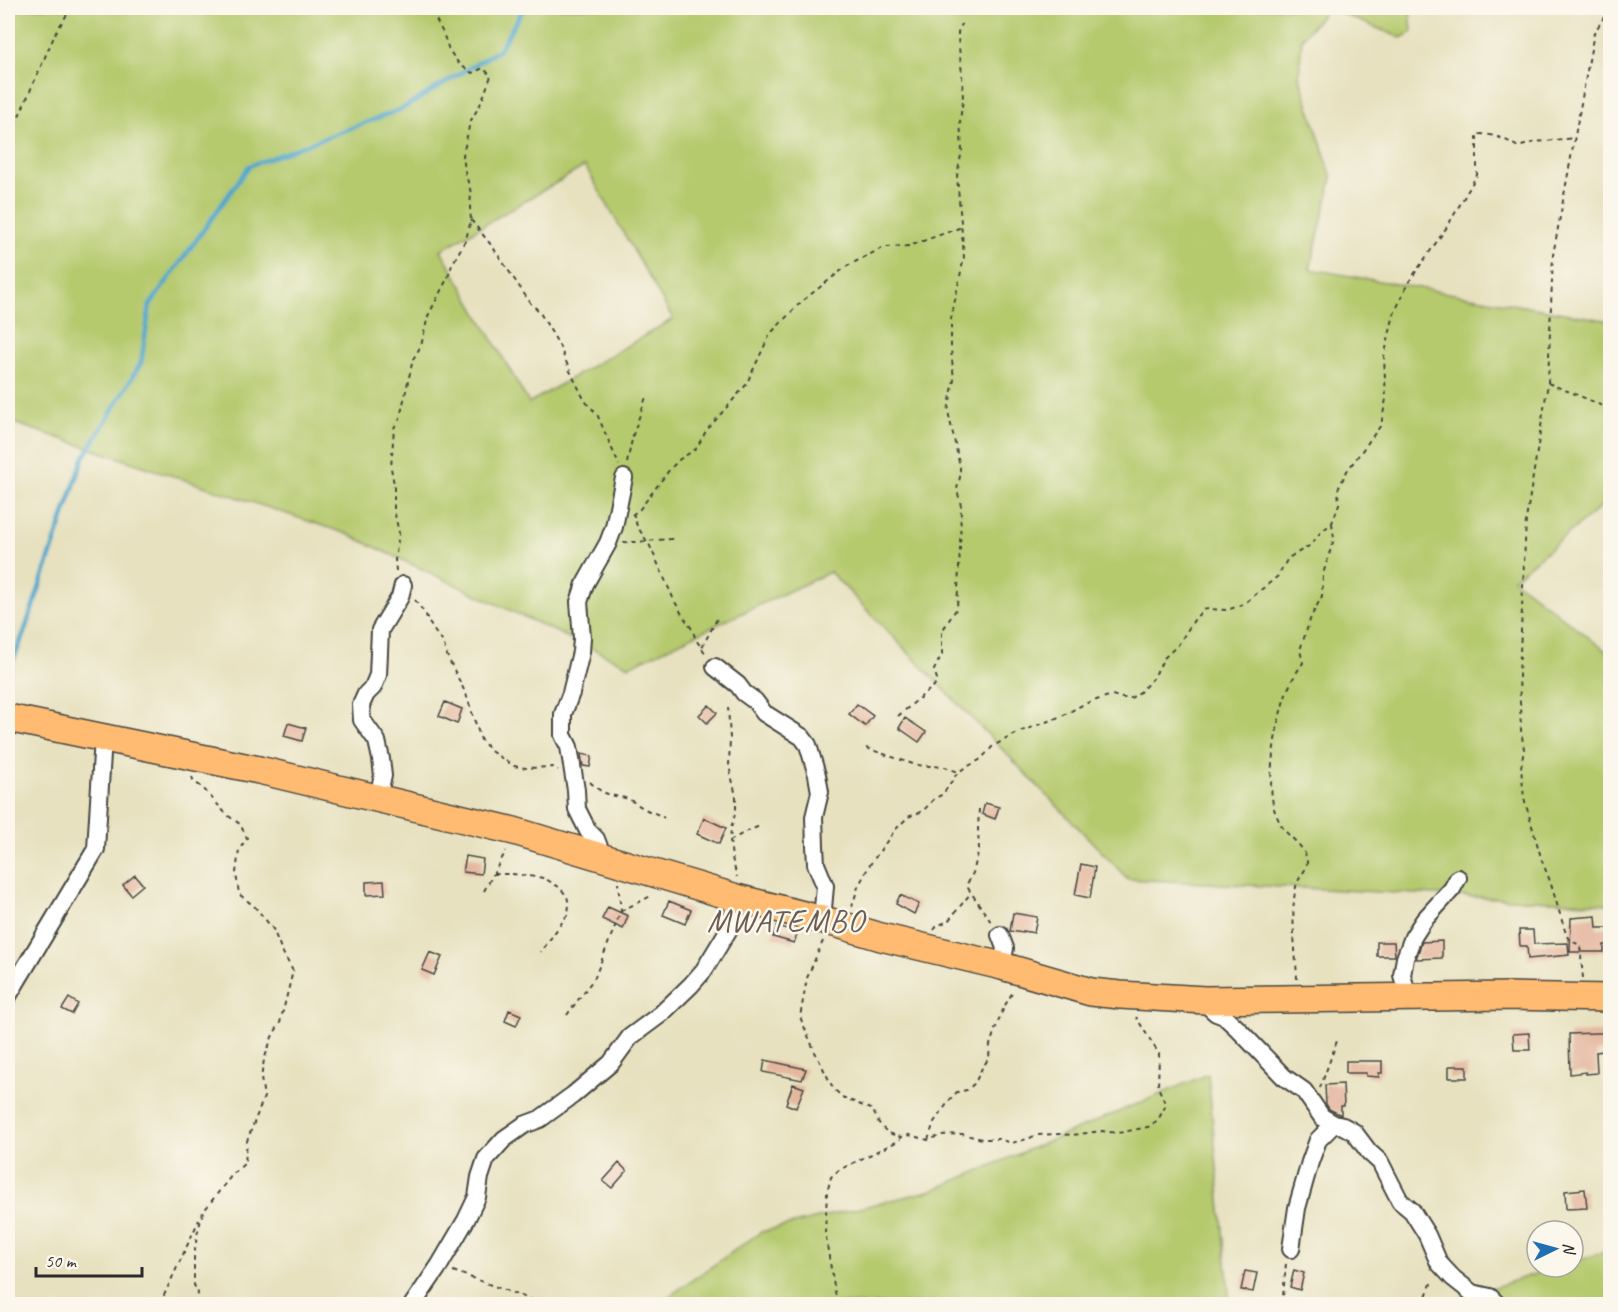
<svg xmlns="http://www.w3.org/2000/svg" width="1618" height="1312" viewBox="0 0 1618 1312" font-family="Caveat,sans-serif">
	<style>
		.green { fill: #b5c96d; stroke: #707a4c; stroke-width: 1.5; fill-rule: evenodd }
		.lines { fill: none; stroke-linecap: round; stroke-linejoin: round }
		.stream { stroke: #4ea6cb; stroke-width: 4.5 }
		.building { fill: #e5b79f }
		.minor-casing { stroke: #474641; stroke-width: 20 }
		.trunk-casing { stroke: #474641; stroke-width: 30 }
		.path { stroke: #474641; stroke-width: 2; stroke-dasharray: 4.5 4.5; stroke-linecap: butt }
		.minor { stroke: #fff; stroke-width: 16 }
		.trunk { stroke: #ffbb71; stroke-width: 27 }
		.labels { text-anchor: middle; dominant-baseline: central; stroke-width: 5; stroke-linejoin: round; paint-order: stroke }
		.quarter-label { font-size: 32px; letter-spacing: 1.5px; fill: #6c5c54; stroke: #fbf7ec }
	</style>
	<rect width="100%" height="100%" fill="#fbf7ec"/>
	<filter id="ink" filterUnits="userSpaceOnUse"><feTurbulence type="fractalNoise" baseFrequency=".0167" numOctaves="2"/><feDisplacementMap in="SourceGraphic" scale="12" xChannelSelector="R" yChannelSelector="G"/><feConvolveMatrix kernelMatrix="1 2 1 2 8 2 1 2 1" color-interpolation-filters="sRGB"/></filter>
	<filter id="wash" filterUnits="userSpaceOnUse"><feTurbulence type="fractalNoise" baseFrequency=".008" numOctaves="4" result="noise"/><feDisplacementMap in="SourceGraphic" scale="24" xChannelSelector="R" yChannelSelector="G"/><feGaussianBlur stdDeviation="1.35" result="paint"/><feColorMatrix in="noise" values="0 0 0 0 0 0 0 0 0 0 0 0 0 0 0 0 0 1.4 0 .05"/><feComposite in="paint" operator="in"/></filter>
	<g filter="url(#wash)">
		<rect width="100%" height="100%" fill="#e7e1bf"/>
		<path class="green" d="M8 8H1328L1302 38 1299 75 1332 178 1310 269 1610 321V499L1513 579 1610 654V904L1128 879 830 572 629 666 347 534 8 421ZM585 166 673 319 529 403 441 250Z
			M1328 8H1410L1412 32 1401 38Z
			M1208 1074 1230 1304H658L761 1232 933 1190Z
			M1610 1250V1304H1447L1448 1302 1557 1267H1573V1262Z"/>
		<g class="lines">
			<path class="stream" d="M8 674 25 630 83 459 141 363 150 305 249 166 402 109 499 50 524 8"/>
		</g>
		<g id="blocks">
			<path class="building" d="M445 702 462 709 457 724 439 716Z
				M857 704 873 716 865 726 849 714Z
				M709 705 717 713 707 723 699 715Z
				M905 718 926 732 919 742 899 728Z
				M288 723 306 728 302 741 284 736Z
				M581 754 592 756 590 767 583 766Z
				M985 803 999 807 995 819 982 814Z
				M704 818 726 828 719 844 697 834Z
				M466 856 483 859 481 874 463 872Z
				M1081 864 1095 867 1090 898 1075 895Z
				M135 875 143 885 131 895 123 885Z
				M384 881 385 894 366 895V882Z
				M900 895 919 904 914 914 896 904Z
				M669 901 691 910 685 924 663 915Z
				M608 907 628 916 623 929 602 919Z
				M1013 913 1037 917 1034 933 1023 931V933L1010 931Z
				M1596 916 1597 928H1611V945H1604V952H1570L1571 918Z
				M777 926 798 932 794 943 773 937Z
				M1519 930H1533L1534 944 1568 943 1569 955 1528 959 1527 946H1520Z
				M1442 941V958L1416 959 1422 942Z
				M1377 942H1394L1395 956H1377Z
				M430 952 442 957 434 975 422 970Z
				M69 998 78 1004 72 1014 62 1009Z
				M509 1010 521 1015 516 1026 505 1021Z
				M1529 1033 1530 1050H1514L1513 1034Z
				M1596 1033H1611V1050L1596 1052 1597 1073 1586 1074V1072L1570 1074 1569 1034Z
				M765 1060 806 1069 802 1080 763 1072Z
				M1346 1061H1382V1073H1379V1077L1366 1076V1073H1346Z
				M1449 1066H1467V1078H1449Z
				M793 1084 804 1088 796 1108 786 1104Z
				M1343 1084 1344 1106H1341V1115L1329 1109 1326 1104 1325 1085Z
				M619 1163 627 1171 612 1188 603 1181Z
				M1585 1189 1587 1208 1566 1209 1565 1191Z
				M1294 1270 1304 1273 1300 1290 1290 1287Z
				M1245 1271 1257 1273 1253 1292 1241 1290Z"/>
		</g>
	</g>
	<g filter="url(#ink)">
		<use href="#blocks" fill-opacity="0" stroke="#474641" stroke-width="1.5"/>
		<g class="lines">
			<g class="minor-casing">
				<path id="minor" d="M715 667 738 685 744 693 755 701 764 713 802 737 808 745 817 775 820 792 814 817 815 846 816 864 825 886 822 920
					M377 799 383 776 381 759 377 741 362 720 361 705 366 694 373 687 378 675 380 630 400 597 403 585
					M603 857 596 839 588 831 577 809 576 790 569 747 563 735V714L571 693 581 652 582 638 579 602 585 584 608 543 614 527 624 478
					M1000 935 1005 948 1002 966
					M8 996 96 849 103 738
					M1408 997 1402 975 1405 958 1413 937 1424 920 1452 889 1458 878
					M1205 1000 1208 1006 1216 1013 1224 1016 1238 1029 1284 1077 1304 1091 1322 1117 1334 1124 1343 1126 1354 1132 1369 1152 1380 1162 1400 1201 1412 1211 1427 1235 1439 1263 1453 1278 1472 1293 1490 1297 1497 1304
					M1291 1249 1297 1208 1310 1162 1318 1140 1334 1124
					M413 1304 439 1266 466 1220 477 1197 480 1177 486 1159 504 1139 524 1125 540 1119 573 1095 611 1063 630 1037 661 1014 691 985 704 970 729 929 737 898"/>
			</g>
			<g class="trunk-casing">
				<path id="trunk" d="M8 718 259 770 514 831 737 898 831 922 881 937 1002 966 1091 992 1120 995 1205 1000 1508 996 1610 998"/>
			</g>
			<path class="path" d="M8 141 56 32 71 8
				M471 220 492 246 531 304 539 311 559 345 570 371 585 401 597 414 619 465
				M1548 383C1569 392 1590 399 1610 410
				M627 463 633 435 646 397
				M633 513 637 526 650 546 674 600 683 616 692 629 696 640 706 654
				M632 515 640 509 670 469 680 459 696 449 706 431 746 385 770 334 801 302 847 266 884 247 909 246 962 227
				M623 542C640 543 657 539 674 539
				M396 571 395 560 399 533 394 510V484L391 468 394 428 400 418 413 359 421 346 428 316 448 277 452 265 466 239 471 220 470 208 471 193 465 171 463 155 470 122 481 103 491 76 483 68 472 73 459 64 449 50 443 33 430 8
				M415 600 426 615 428 621 435 632 443 642 448 658 466 694 481 740 492 752 514 766 526 768 553 767 558 770
				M702 647 717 619
				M728 707 730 738 729 766 736 796V811L731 828 730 841 732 858 737 877
				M898 716 934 686 937 679 934 670 942 654V631L957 608 960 549 961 506 957 489 960 477V467L948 411 954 380 951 349V319L964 257 957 176 962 150 960 120 963 100 962 74 958 38V32L962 24
				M866 748 916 765 945 767 958 772
				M192 777 194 782 202 787 227 815 240 824 247 838 239 850 236 873 239 894 255 907 273 929 282 951 293 971 280 1023 272 1037 264 1060 261 1078 264 1097 247 1141 245 1163 232 1175 203 1212 197 1235 194 1257V1285L198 1293 196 1304
				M590 782C604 795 607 794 625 798 634 801 639 806 647 810 653 813 659 814 664 818
				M979 809 978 830 979 849 973 873 967 884 968 888 991 922
				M730 841 745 832 760 826
				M494 874H513L544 878 559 887 567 896 569 905 568 914 541 952
				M484 891 506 851
				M852 907 858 887 869 866 895 830 908 817 923 811 934 799 943 794 958 772 981 759 993 746 1019 732 1062 716 1084 704 1112 695 1122 698H1131L1140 692 1154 677 1164 658 1178 645 1196 617 1205 609 1228 610 1245 603 1278 576 1288 558 1311 545 1320 533 1332 523 1339 504 1338 489 1347 471 1381 425 1386 399 1384 357 1394 314 1408 283 1447 227 1477 175V134C1493 134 1504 138 1518 147L1535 142 1575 138
				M621 911 653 895
				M934 930 937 926 948 921 971 893
				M823 941 807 978 800 1017 815 1052 833 1088 842 1097 873 1110C879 1126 884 1133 901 1137
				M1583 978 1580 945 1569 940 1566 934 1550 881 1542 861 1524 798 1521 768 1524 749 1521 730 1519 675 1526 520 1548 383 1553 255 1594 33 1610 8
				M1297 979C1296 952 1290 913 1296 887 1297 879 1306 872 1307 863 1307 846 1288 838 1281 825 1278 819 1274 811 1273 804 1269 782 1272 762 1275 740 1280 712 1285 687 1303 663L1300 650 1311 617 1322 596 1323 574 1334 539 1332 523
				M567 1015 595 977 621 911 618 883
				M1320 1088 1337 1041
				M928 1140 934 1122 952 1097 957 1092 967 1090 975 1083 982 1068 989 1058 990 1045 995 1030 1004 1007 1014 990
				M453 1271 543 1304
				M160 1304 199 1220
				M837 1304 825 1233 827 1193 831 1177 839 1170 896 1142 902 1137 909 1135 928 1140 942 1135 962 1134 982 1139H999L1011 1143 1028 1139 1036 1135 1059 1134 1072 1135 1102 1131 1118 1133 1148 1127 1158 1120 1166 1105 1158 1087 1159 1054 1136 1017
				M1285 1304 1283 1296 1286 1263
				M1423 1304 1433 1279"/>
			<use href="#minor" class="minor"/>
			<use href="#trunk" class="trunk"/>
		</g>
	</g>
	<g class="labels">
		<g class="quarter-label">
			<text x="786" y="920">MWATEMBO</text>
		</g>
	</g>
	<rect width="1618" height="1312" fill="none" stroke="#fbf7ec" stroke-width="30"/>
	<g transform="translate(1555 1249) rotate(85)"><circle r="28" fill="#fbf7ec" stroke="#a8a59f" stroke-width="1.5"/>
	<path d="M0-4.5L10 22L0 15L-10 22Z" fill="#1f6fb2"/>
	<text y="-9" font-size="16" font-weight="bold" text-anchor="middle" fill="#2b2b2b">N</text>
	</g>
	<path d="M36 1267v9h106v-9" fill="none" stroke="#2b2b2b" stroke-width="3"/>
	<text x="45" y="1267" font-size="18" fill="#2b2b2b" stroke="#fbf7ec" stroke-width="4.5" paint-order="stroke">50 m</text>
</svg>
